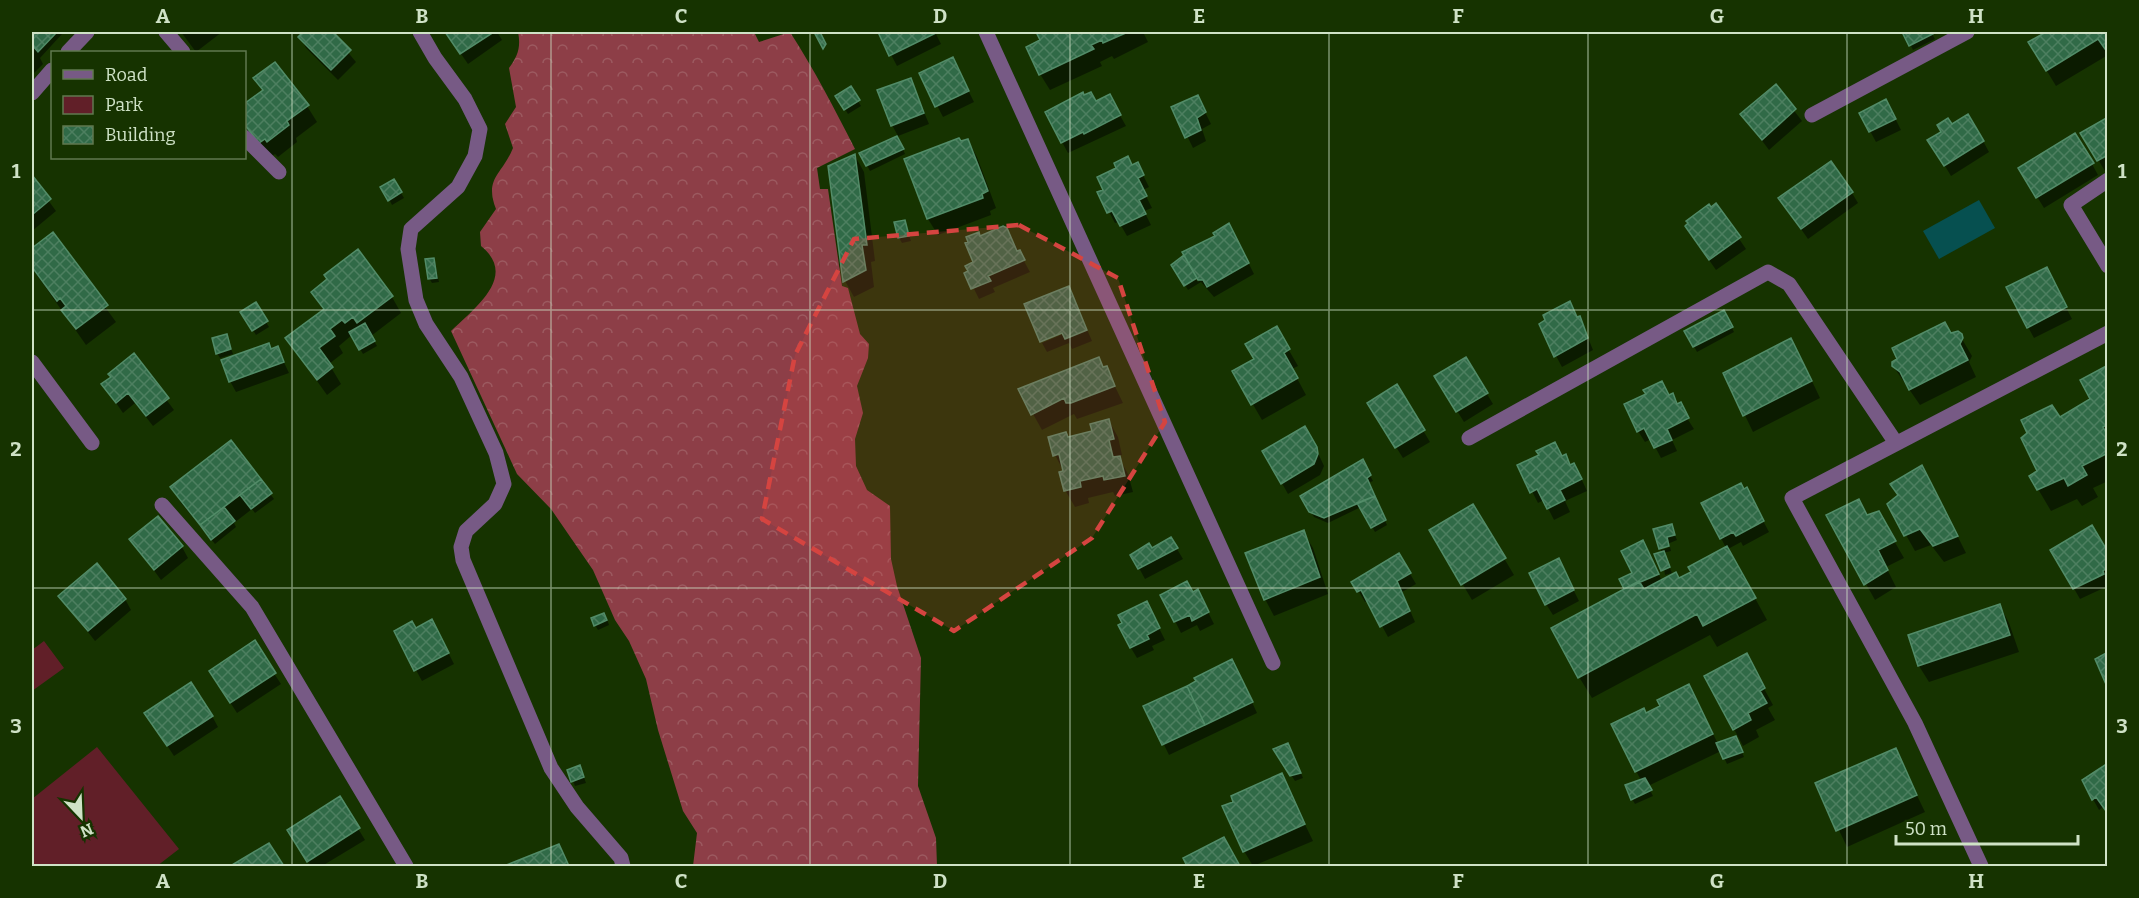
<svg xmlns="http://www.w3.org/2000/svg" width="2139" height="898" viewBox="0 0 2139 898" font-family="Bitter,serif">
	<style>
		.forest { fill: url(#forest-crowns) }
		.green { fill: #611f28 }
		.water { fill: #065050 }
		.shadow { fill: #0007 }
		.building { fill: url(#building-cross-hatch); stroke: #528c68; stroke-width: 1.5 }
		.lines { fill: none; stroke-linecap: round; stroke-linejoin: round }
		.minor { stroke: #775a85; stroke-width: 15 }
		.marked { fill: #d54440; fill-opacity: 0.2; stroke: #d54440; stroke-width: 4.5; stroke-dasharray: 12 8; stroke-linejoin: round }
		.grid { fill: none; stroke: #cfe2c6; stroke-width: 1.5; stroke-opacity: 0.55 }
		.neatline { fill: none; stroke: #cfe2c6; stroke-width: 2 }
		.grid-label { font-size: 20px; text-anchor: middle; font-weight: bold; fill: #cfe2c6 }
	</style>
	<defs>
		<pattern id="forest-crowns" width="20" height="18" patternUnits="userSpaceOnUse" patternTransform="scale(1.5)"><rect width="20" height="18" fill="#8d3e47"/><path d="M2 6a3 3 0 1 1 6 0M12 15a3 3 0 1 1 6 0" fill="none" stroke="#9c5a60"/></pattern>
		<pattern id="building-cross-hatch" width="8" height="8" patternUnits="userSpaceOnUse" patternTransform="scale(1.5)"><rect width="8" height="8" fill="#306a47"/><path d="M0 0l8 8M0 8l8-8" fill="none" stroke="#4d7f60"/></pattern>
	</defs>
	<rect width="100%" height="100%" fill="#163300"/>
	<path class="forest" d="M518 32H754L759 42 790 32C815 71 834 108 855 149L817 168 820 189H828L842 286 848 288 860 334 869 344 868 358 857 386 863 413 855 439 856 466 867 490 890 506 891 559 897 586 921 658 918 786 936 838 937 866H693L697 833 683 811 658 730 646 679 629 641 615 620 593 570 551 509 517 474 451 331C476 307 518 276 481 246L480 232 496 209C484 178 502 175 513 148L505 124 516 107 509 68C518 56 521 47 518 32Z"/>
	<path class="green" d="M44 641 64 668 32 691V650Z
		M97 747 179 849 157 866H32V799Z"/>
	<path class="water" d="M1979 200 1995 228 1939 259 1923 231Z"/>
	<path class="shadow" d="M32 32 62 34 40 58 43 64 32 75Z
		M181 32H222L196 52Z
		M306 32H331L356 62 338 80 306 48 300 37Z
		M446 32H497L502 40 468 64Z
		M879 32H935L941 44 897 66Z
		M1037 32H1143L1148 42 1114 59 1112 56 1100 62 1102 66 1050 90 1040 74 1042 41Z
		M1904 32H1931L1935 39 1913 50Z
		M2049 32H2108V55L2056 86 2030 43Z
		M958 70 974 102 943 117 921 74Z
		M255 79 307 106 317 122 296 138 297 142 278 157 275 154 269 158 244 126V106L263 92Z
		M910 79 929 124 898 136 892 125Z
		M1775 86 1802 121 1769 150 1742 114Z
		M850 88 861 106 848 114 837 96Z
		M1109 96 1126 126 1068 153 1062 142Z
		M1173 107 1203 108 1211 124 1202 129 1206 141 1193 148Z
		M1892 112 1901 130 1876 142 1861 114Z
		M2108 119V169L2105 171 2082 133Z
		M1952 127 1983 141 1989 152 1951 176 1936 151 1943 132Z
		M968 140 977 157 996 208 990 211 991 215 938 235 928 219 906 160Z
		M900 142 905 154 870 171 861 154Z
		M855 156 864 172 875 261 871 262 874 287 854 297 845 281Z
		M2092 164 2098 175 2044 208 2020 169Z
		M1143 175 1149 187 1143 190 1152 208 1144 211 1151 225 1127 236 1119 222 1115 223 1099 193Z
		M32 178 56 211 32 231Z
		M394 181 404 198 392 205 383 187Z
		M1852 193 1858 203 1808 239 1787 209Z
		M1716 205 1746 249 1716 270 1693 237Z
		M904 221 911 241 902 243 899 238Z
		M1007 230 1030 272 993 288 995 292 979 299 966 273 975 263 980 238Z
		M52 234 116 322 86 345 32 268V250Z
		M1235 236 1254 274 1214 297 1201 282 1188 290 1173 265 1183 258 1198 282 1200 280 1184 252Z
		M434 259 439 282 432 283 429 278Z
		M2052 280 2072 319 2034 338 2028 327Z
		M313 292 392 297 401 313 371 336 377 346 363 354 352 335 339 346 343 353 329 364 341 384 327 395 287 339 324 311Z
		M1074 299 1092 341 1072 349 1069 343 1047 352 1042 343 1070 331Z
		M255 304 269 327 256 335 242 312Z
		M1724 312 1734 332 1697 352 1686 331Z
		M1580 318 1593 350 1562 367 1556 356Z
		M1276 328 1298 366 1292 369 1306 395 1262 420 1234 372 1256 359Z
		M1951 334 1962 339 1972 356 1969 362 1976 377 1920 405 1893 366Z
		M226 335 233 354 220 358 217 353Z
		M277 348 289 373 236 392 230 381Z
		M134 356 174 410 153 426 135 403 123 413 103 384Z
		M1800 356 1820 398 1753 432 1725 374Z
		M1466 359 1493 404 1464 422 1436 377Z
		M2108 366V481L2093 488 2098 497 2082 506 2077 499 2051 511 2031 477 2039 471 2060 419 2092 399Z
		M1106 368 1123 403 1077 419 1074 414 1042 430 1033 414Z
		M1397 387 1430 442 1403 458 1375 414Z
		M1672 395 1694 429 1672 440 1677 451 1661 458 1651 439 1645 442 1638 431Z
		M1109 421 1118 437 1122 455 1118 456 1128 474 1133 492 1115 496 1113 492 1088 498 1089 503 1075 507 1065 490 1064 472 1055 455 1068 439 1094 432Z
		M1311 438 1324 466 1320 475 1288 494 1264 451Z
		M231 442 274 499 255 513 252 509 234 523 236 527 215 544 181 503 172 487Z
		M1555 444 1570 467 1580 476 1587 491 1565 501 1570 512 1554 520 1544 500 1538 503 1519 466 1541 456Z
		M1365 466 1373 481 1368 483 1387 525 1375 532 1361 507 1328 523 1314 517 1302 496Z
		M1931 483 1966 553 1944 562 1931 545 1915 551 1906 535 1899 496Z
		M1752 500 1769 532 1743 546 1741 542 1728 549 1767 620 1717 647 1710 635 1592 698 1579 677 1634 574 1648 553 1662 581 1678 580 1726 548 1721 538Z
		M1473 506 1514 575 1472 600 1431 531Z
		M1878 513 1904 558 1886 567 1896 587 1875 600 1828 516H1867Z
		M1671 526 1677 540 1660 547Z
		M1303 532 1313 548 1328 594 1274 616 1265 599Z
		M131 539 182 547 188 558 161 580Z
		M1171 539 1183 559 1145 579 1132 555 1152 550Z
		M1670 547 1671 551 1663 553 1672 573 1665 575 1661 550Z
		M2052 550 2108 555V586L2080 599Z
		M1399 555 1416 584 1402 592 1415 622 1388 637 1368 600 1365 602 1353 582Z
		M1564 571 1579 601 1553 615 1546 604Z
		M1162 595 1203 602 1214 624 1200 631 1197 625 1181 633Z
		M60 596 125 599 131 610 95 641Z
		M2000 606 2009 623 2019 652 1929 682 1919 666 1910 636Z
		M1152 614 1165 640 1152 646 1154 650 1137 658 1131 648Z
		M607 619 609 625 598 630 595 625Z
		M415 629 438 632 454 664 422 681 416 670Z
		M254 643 281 684 237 713 217 682Z
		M1238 672 1257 713 1169 755 1145 706Z
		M1755 672 1773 705 1768 708 1775 720 1756 730 1759 737 1743 746 1734 729Z
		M1698 703 1718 744 1738 743 1744 757 1727 764 1721 751 1648 786 1653 796 1635 804 1632 799 1641 780 1636 771 1646 715Z
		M212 716 218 727 174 756 153 724Z
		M1275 750H1291L1303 778 1295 781Z
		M1895 750 1925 812 1847 847 1817 784Z
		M2108 764V814L2103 807 2099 810 2083 781Z
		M569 771 582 772 586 783 575 786Z
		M1281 775 1313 841 1253 866 1244 851Z
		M340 799 365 840 322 866H311L295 841Z
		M1224 839 1239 866H1189L1185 859Z
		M269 845 282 866H234Z
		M559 845 569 866H508Z"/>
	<path class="building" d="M32 32H57L38 52 32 45Z
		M303 32H333L351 50 331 70 298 37Z
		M445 32H494L460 54Z
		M814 32H820L826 44 823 49Z
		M878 32H936V33L889 56Z
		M1036 32H1128L1103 43 1102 40 1091 45 1094 49 1039 75 1026 47 1040 40Z
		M1902 32H1932L1933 34 1909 46Z
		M2046 32H2108V47L2105 49 2098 39 2046 71 2028 42Z
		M953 57 969 91 935 107 919 73Z
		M275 62 309 105 287 121 289 125 267 142 265 139 259 143 244 124V104L263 90 253 78Z
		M911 78 924 113 891 126 877 90Z
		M1776 84 1796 109 1762 140 1740 114Z
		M851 86 860 100 844 110 835 96Z
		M1083 92 1084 95 1091 92 1096 101 1110 94 1121 115 1084 134 1083 132 1061 143 1045 112Z
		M1198 95 1206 112 1197 118 1201 130 1185 138 1171 107Z
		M1886 99 1896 119 1869 132 1859 113Z
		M1968 114 1984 141 1944 166 1927 140 1941 132 1937 125 1948 118 1952 124Z
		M2108 117V155L2097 161 2080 133Z
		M2075 133 2094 163 2036 198 2018 168Z
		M897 136 904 149 866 166 859 153Z
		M959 138 961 141 968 139 988 191 982 194 983 198 927 219 904 159Z
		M855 154 867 245H862L866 270 843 282 828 166Z
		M1128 156 1132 165 1138 162 1144 175 1138 178 1147 196 1139 200 1146 214 1120 226 1112 211 1107 213 1097 192 1103 190 1097 177 1116 168 1114 163Z
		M1831 161 1853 192 1801 229 1778 198Z
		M32 175 51 199 32 215Z
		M394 179 402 192 388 201 380 187Z
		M1716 203 1741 237 1709 260 1685 226 1688 223 1686 221 1709 204 1711 207Z
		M905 220 909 236 898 238 894 222Z
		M1229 223 1249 263 1207 287 1203 280H1198L1182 252 1215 236 1213 233Z
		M1003 226 1007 228 1017 251 1020 250 1025 260 988 276 991 281 971 289 964 273 968 271 965 266 973 262 965 243 968 242 966 237 979 232 980 236Z
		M53 232 108 305 76 329 61 310 66 306 60 298 57 301 32 267V248Z
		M358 249 393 296 357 323 353 317 345 323 342 320 330 329 335 336 319 348 333 367 317 380 285 338 324 309 311 292 327 279 324 275Z
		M1184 255 1197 278 1184 286 1171 265Z
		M434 258 437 278 428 279 425 259Z
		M2047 267 2067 307 2027 328 2006 287Z
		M1069 286 1087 330 1065 339 1062 333 1040 342 1024 304Z
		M1570 301 1577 317 1580 316 1588 338 1554 357 1539 324 1545 320 1543 315Z
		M256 302 268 321 252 331 240 312Z
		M1724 310 1733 327 1693 347 1684 331Z
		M1945 322 1951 333 1958 331 1962 334 1963 338 1960 344 1968 360 1909 390 1900 372 1892 366V362L1897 359 1892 348Z
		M365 323 375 341 359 350 349 332Z
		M1277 326 1290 349 1284 353 1298 378 1251 405 1232 371 1254 359 1245 344Z
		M227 334 231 349 216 354 212 338Z
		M1791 338 1812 381 1743 416 1723 373Z
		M269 343 271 349 278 346 284 362 229 382 221 360Z
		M134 353 169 398 146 416 128 393 116 403 101 384 111 377 108 374Z
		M1099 357 1103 367 1107 366 1115 386 1071 403H1066L1064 398 1031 415 1018 389Z
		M1466 357 1488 393 1456 412 1434 376Z
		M2108 365V424L2103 427 2108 436V453L2082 466 2087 475 2068 486 2064 478 2037 490 2029 476 2037 471 2021 438 2027 433 2021 420 2052 405 2060 417 2090 399 2080 380Z
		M1662 381 1669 395 1673 393 1677 404 1681 402 1689 418 1667 429 1672 440 1654 448 1644 428 1637 432 1624 404 1646 394 1643 390Z
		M1397 384 1425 430 1395 448 1367 403Z
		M1109 419 1114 439 1109 440 1113 457 1120 456 1125 476 1104 480 1103 476 1080 481 1081 487 1064 491 1059 472 1063 471 1059 454 1053 456 1048 437 1066 432 1068 437 1092 431 1090 424Z
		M1305 426 1317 447 1318 454 1314 464 1281 484 1262 451Z
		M231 440 261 479 200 525 170 487Z
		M1555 442 1562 456 1566 454 1570 465 1574 463 1582 479 1560 490 1565 500 1547 509 1537 489 1530 493 1517 465 1539 455 1536 451Z
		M1363 459 1371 475 1367 478 1375 496 1324 518 1309 512 1300 496Z
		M1922 465 1958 536 1933 546 1920 529 1904 536 1887 504 1898 495 1890 484Z
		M261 479 272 493 251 509 240 495Z
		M1741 483 1744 489 1747 487 1764 521 1736 536 1733 532 1720 539 1701 503Z
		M1375 496 1386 520 1371 528 1357 503Z
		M1859 499 1867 515 1879 511 1896 541 1878 550 1888 570 1864 585 1826 515Z
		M1473 504 1506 558 1461 585 1429 530Z
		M224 507 235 521 211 540 200 525Z
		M158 516 183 546 154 570 129 539Z
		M1672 524 1675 535 1667 537 1669 546 1659 549 1653 529Z
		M2092 525 2108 552V567L2103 571 2104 574 2073 589 2050 550Z
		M1304 530 1320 577 1264 600 1245 553Z
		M1171 537 1178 548 1138 569 1130 555 1149 543 1152 548Z
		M1643 540 1659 574 1624 589 1619 579 1632 573 1621 551Z
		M1727 546 1756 598 1703 626 1697 614 1578 678 1551 628 1639 581 1644 589 1676 572 1679 578 1691 572 1688 567Z
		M1664 551 1670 567 1661 571 1654 554Z
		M1399 553 1411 573 1397 581 1410 611 1380 627 1361 590 1357 592 1351 582Z
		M1559 558 1574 590 1545 605 1529 573Z
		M97 563 126 599 88 631 58 596Z
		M1187 581 1193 592 1198 589 1209 612 1192 621 1190 615 1174 622 1160 595Z
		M1147 601 1160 628 1147 635 1149 639 1130 648 1118 625 1122 623 1118 615Z
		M2000 604 2010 635 1918 666 1908 635Z
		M604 613 607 620 594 626 591 618Z
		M432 619 449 653 414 671 394 631 412 621 416 628Z
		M255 640 276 673 230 703 209 671Z
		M2108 652V689L2095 659Z
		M1747 653 1765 688 1760 691 1767 703 1748 713 1751 720 1733 730 1704 676Z
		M1232 659 1253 702 1205 725 1187 686 1196 681 1194 678Z
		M191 682 213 716 167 746 144 713Z
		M1689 684 1713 734 1635 772 1611 724 1644 708 1646 713 1660 706 1657 700Z
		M1187 686 1205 725 1162 745 1143 706Z
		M1736 736 1743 752 1723 759 1716 743Z
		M1288 743 1301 773 1290 776 1273 749Z
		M1896 748 1917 795 1836 831 1815 783Z
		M2108 763V814L2096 797 2092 800 2082 780Z
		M580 765 584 777 571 782 567 770Z
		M1282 773 1305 824 1243 852 1222 806 1233 802 1231 796Z
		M1645 778 1652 790 1631 800 1625 785Z
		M340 796 360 828 307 862 287 830Z
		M1224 837 1240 866H1187L1183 858Z
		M269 843 284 866H233L232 865Z
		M559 844 569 866H504Z"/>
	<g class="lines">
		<path class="minor" d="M166 32 183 52
			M420 32 435 58 465 99 480 129 475 156 458 187 411 229 408 249 416 300 426 324 461 377 496 453 504 484 495 504 466 531 461 547 463 560 551 768 577 807 621 858 623 866
			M986 32 1273 663
			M68 52 87 32
			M32 93 52 70
			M1812 115 1967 32
			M244 137 279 172
			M2108 180 2071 205 2108 266
			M32 362 92 443
			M1469 438 1768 272 1789 284 1896 443
			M162 505 252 607 406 866
			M1981 866 1915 723 1792 498 2108 333"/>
	</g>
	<path class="marked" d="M1019 225 1118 278 1165 422 1092 538 954 631 762 519 795 355 854 239Z"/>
	<path class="grid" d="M292 32V866M551 32V866M810 32V866M1070 32V866M1329 32V866M1588 32V866M1847 32V866M32 310H2108M32 588H2108"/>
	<rect width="2139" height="898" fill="none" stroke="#163300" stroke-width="66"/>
	<rect x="51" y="51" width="195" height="108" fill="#163300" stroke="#60794f" stroke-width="1.5"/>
	<rect x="63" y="70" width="30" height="9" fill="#775a85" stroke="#60794f" stroke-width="1.5"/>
	<text x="105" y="81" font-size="18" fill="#cfe2c6">Road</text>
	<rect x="63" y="96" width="30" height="18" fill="#611f28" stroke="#60794f" stroke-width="1.5"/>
	<text x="105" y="111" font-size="18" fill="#cfe2c6">Park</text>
	<rect x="63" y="126" width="30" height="18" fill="url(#building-cross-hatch)" stroke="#60794f" stroke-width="1.5"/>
	<text x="105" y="141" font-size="18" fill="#cfe2c6">Building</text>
	<g transform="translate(81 817) rotate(157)" stroke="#163300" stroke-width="4.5" paint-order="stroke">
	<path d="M0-4.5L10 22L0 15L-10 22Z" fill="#cfe2c6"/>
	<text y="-9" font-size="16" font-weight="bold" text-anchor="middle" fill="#cfe2c6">N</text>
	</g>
	<path d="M1896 835v9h182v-9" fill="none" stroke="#cfe2c6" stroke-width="3"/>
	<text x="1905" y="835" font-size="18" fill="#cfe2c6" stroke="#163300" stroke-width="4.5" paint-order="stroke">50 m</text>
	<rect x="33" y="33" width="2073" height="832" class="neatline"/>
	<g class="grid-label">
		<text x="163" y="23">A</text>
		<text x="422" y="23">B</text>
		<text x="681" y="23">C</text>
		<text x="940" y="23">D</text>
		<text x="1199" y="23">E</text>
		<text x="1458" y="23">F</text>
		<text x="1717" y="23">G</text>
		<text x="1976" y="23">H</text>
		<text x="16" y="178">1</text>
		<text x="2122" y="178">1</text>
		<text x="16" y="456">2</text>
		<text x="2122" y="456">2</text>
		<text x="16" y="733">3</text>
		<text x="2122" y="733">3</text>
		<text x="163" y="888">A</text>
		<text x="422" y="888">B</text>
		<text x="681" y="888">C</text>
		<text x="940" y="888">D</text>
		<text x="1199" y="888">E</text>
		<text x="1458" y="888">F</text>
		<text x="1717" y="888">G</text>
		<text x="1976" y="888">H</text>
	</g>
</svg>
